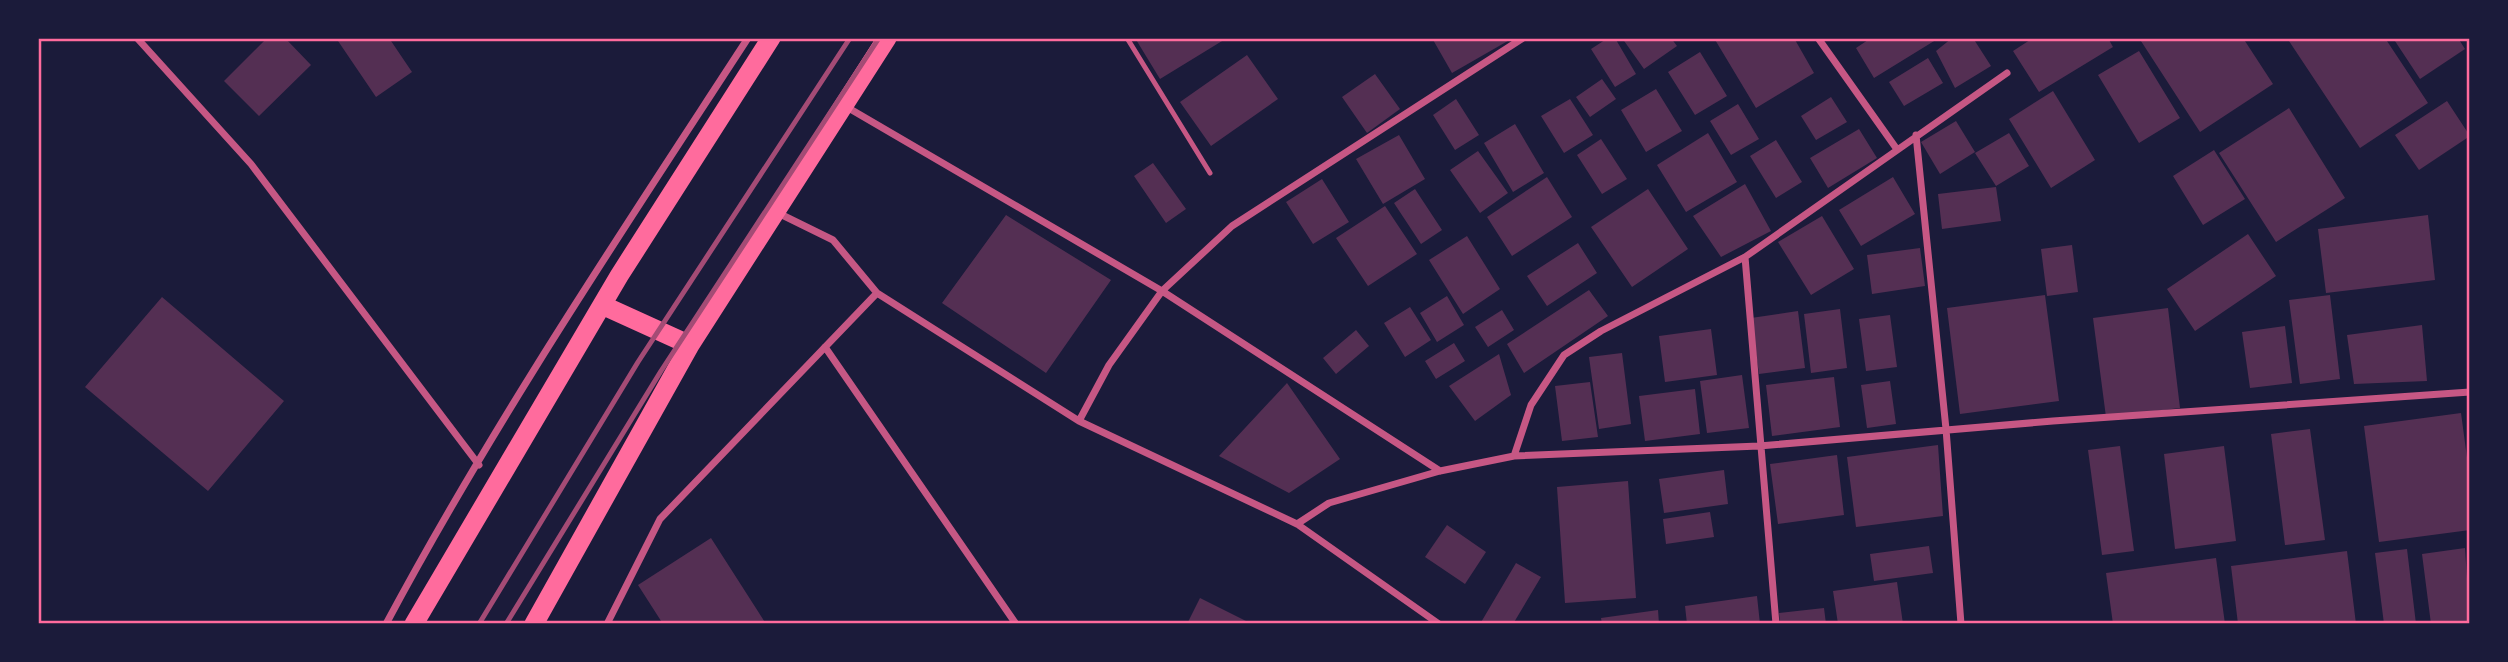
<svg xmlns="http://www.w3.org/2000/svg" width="2508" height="662" viewBox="0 0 2508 662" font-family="Merriweather,serif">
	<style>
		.building { fill: #542f53 }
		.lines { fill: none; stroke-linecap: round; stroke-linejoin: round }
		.service { stroke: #c65784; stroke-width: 5 }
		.minor { stroke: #c65784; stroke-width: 7 }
		.trunk { stroke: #ff6b9d; stroke-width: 19 }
		.rail { stroke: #a44b75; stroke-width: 5 }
		.neatline { fill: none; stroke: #ff6b9d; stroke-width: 2.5 }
	</style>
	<rect width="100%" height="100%" fill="#1b1b3a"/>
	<path class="building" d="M267 38H285L311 65 259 116 224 81Z
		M336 38H389L412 72 376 97Z
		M1135 38H1227L1160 79Z
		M1432 38H1513L1452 73Z
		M1608 38H1615L1636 74 1615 87 1591 49Z
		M1622 38H1671L1677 46 1644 69Z
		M1714 38H1794L1814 73 1756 108Z
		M1871 38H1939L1874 78 1856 48Z
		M1952 38H1973L1991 66 1955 88 1936 51Z
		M2033 38H2108L2113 47 2039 92 2013 51Z
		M2139 38H2243L2273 84 2200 132Z
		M2287 38H2385L2428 103 2360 148Z
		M2393 38H2458L2465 49 2420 79Z
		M2139 51 2180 118 2139 143 2098 75Z
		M1700 52 1727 96 1695 115 1668 72Z
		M1247 55 1278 99 1211 146 1180 102Z
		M1928 58 1943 83 1904 106 1889 82Z
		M1375 74 1400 109 1367 133 1342 97Z
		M1602 79 1616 99 1590 117 1576 97Z
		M1656 89 1682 131 1646 152 1621 110Z
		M2053 91 2095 160 2051 188 2009 119Z
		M1831 97 1847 122 1816 140 1801 116Z
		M1456 99 1479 135 1455 150 1433 115Z
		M1570 99 1593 135 1564 153 1541 116Z
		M2447 101 2470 136 2419 170 2395 135Z
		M1738 104 1759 139 1731 155 1710 121Z
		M2289 108 2345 198 2276 242 2219 153Z
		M1956 121 1975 152 1940 174 1921 142Z
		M1515 124 1544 173 1513 192 1484 143Z
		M1859 129 1877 158 1828 188 1810 158Z
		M1708 133 1737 182 1686 212 1657 165Z
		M2009 133 2029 166 1996 186 1975 153Z
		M1399 135 1425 179 1383 204 1356 159Z
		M1601 139 1627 179 1602 194 1577 155Z
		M1776 140 1802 182 1776 198 1750 156Z
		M2214 150 2245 199 2203 225 2173 176Z
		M1478 151 1508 193 1480 213 1450 170Z
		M1153 163 1186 209 1166 223 1134 176Z
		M1547 177 1572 217 1512 256 1487 217Z
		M1893 177 1915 214 1861 246 1839 210Z
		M1322 179 1349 222 1313 244 1286 202Z
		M1745 184 1771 231 1721 257 1693 216Z
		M1996 187 2001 221 1942 229 1938 194Z
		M1415 189 1442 230 1421 244 1394 203Z
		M1648 189 1688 249 1632 287 1591 227Z
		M1385 206 1417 254 1368 286 1336 238Z
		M1006 215 1111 280 1046 373 942 303Z
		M2428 215 2435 280 2326 293 2318 229Z
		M1822 216 1854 269 1811 295 1778 242Z
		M2248 234 2276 276 2195 331 2167 289Z
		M1467 236 1500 289 1463 314 1429 260Z
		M1578 243 1597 273 1547 306 1527 276Z
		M2072 245 2078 292 2047 296 2041 249Z
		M1920 248 1925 286 1872 294 1867 255Z
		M1589 290 1608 316 1524 373 1507 344Z
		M2045 295 2059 401 1960 414 1947 308Z
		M2330 295 2340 379 2300 384 2289 300Z
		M1447 296 1464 325 1437 342 1420 313Z
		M162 297 284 401 208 491 85 387Z
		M1410 307 1431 340 1405 357 1384 323Z
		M2168 308 2180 408 2106 417 2093 318Z
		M1840 309 1847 368 1811 373 1804 314Z
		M1502 310 1514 330 1488 347 1475 327Z
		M1798 311 1805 368 1759 374 1751 318Z
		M1890 315 1897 367 1866 371 1859 319Z
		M2422 325 2427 381 2354 384 2347 335Z
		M2285 326 2292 383 2250 388 2242 332Z
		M1711 329 1717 375 1665 382 1659 336Z
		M1356 330 1369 346 1336 374 1323 358Z
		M1454 343 1465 361 1436 379 1425 361Z
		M1622 353 1631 424 1599 429 1589 357Z
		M1499 354 1511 395 1475 421 1449 386Z
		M1742 375 1749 428 1707 433 1700 381Z
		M1834 377 1840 427 1772 436 1766 385Z
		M1890 381 1896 424 1867 428 1861 385Z
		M1590 382 1598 437 1562 441 1555 386Z
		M1287 383 1340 459 1289 493 1219 456Z
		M1695 389 1700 434 1645 441 1639 396Z
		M2461 413 2470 480V530L2379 542 2364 426Z
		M2310 429 2325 540 2285 545 2271 434Z
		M1938 445 1943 516 1856 527 1847 457Z
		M2120 446 2134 551 2102 555 2088 450Z
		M2224 446 2236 541 2175 549 2164 454Z
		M1837 455 1844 515 1778 524 1770 464Z
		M1724 470 1728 504 1664 513 1659 479Z
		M1628 481 1636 598 1565 603 1557 487Z
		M1710 512 1714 537 1666 544 1663 519Z
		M1447 525 1486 552 1465 584 1425 557Z
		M711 538 766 624H663L638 585Z
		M1929 546 1933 573 1874 581 1870 554Z
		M2465 548 2470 624H2431L2422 554Z
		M2407 549 2416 624H2384L2375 553Z
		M2347 551 2356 624H2238L2231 566Z
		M2216 558 2225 624H2113L2106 573Z
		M1516 563 1541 577 1513 624H1480Z
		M1897 582 1903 624H1838L1833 591Z
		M1757 596 1760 624H1687L1685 606Z
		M1200 598 1252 624H1187Z
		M1824 608 1826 624H1780L1779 613Z
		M1658 610 1659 624H1602L1601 618Z"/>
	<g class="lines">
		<path class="service" d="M1127 38 1210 173"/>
		<path class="minor" d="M137 38 251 164 479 465
			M1818 38 1896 148
			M845 106 1162 291 1440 471
			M1916 135 1946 429 1961 624
			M776 212 833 240 877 293 1079 421 1297 524 1439 624
			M1745 257 1776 624
			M825 347 1016 624
			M1079 421 1109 365 1162 291 1232 226 1523 38
			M1514 456 1531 405 1564 355 1601 331 1745 257 2007 73
			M1297 524 1329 503 1440 471 1514 456 1759 446 2053 421 2470 392
			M386 624C494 422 623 230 748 38
			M607 624 660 519 877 293"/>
		<path class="trunk" d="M602 305 690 345
			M414 624 619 276 771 38
			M534 624 690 345 887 38"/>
		<path class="rail" d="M479 624 638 362 850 38
			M506 624 661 371 879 38"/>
	</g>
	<rect width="2508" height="662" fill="none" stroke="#1b1b3a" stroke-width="80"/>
	<rect x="40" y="40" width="2428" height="582" class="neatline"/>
</svg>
